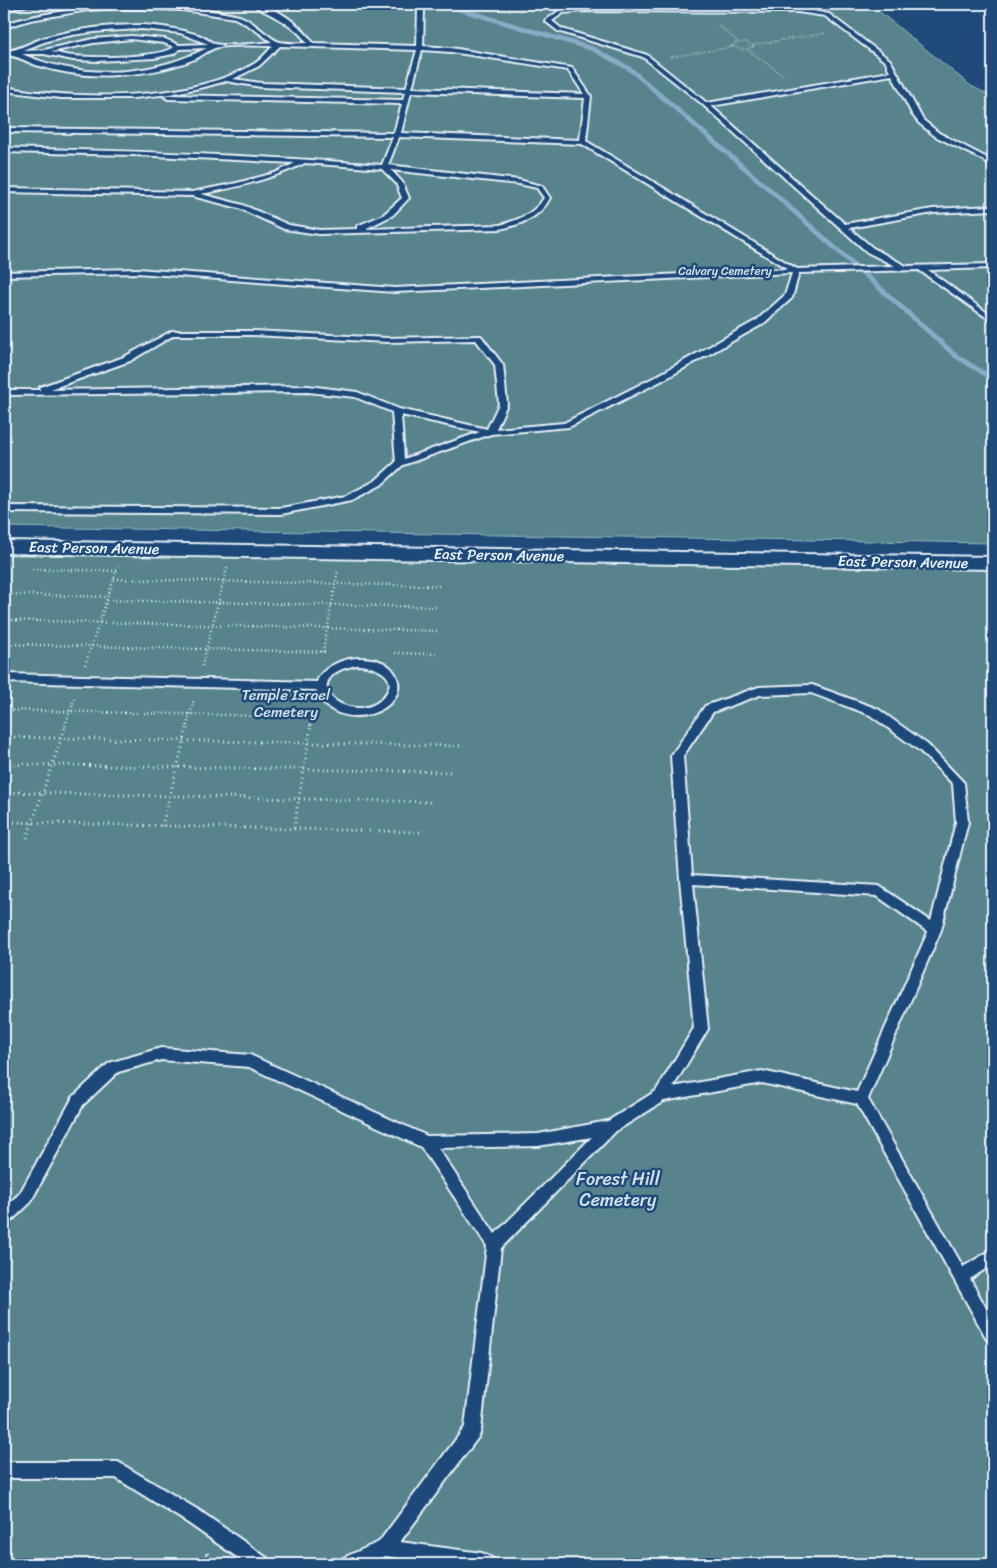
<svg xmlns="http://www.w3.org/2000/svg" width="997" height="1568" viewBox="0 0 997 1568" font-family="Sriracha,sans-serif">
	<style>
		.green { fill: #56838c; stroke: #9fbac2 }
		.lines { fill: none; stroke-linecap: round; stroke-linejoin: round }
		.stream-far1 { stroke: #89abc8; stroke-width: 4.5 }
		.stream { stroke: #89abc8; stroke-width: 5 }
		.lane-casing { stroke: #e8f1f8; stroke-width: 4 }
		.street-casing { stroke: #e8f1f8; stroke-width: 4 }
		.path-far3 { stroke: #e8f1f8; stroke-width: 2; stroke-dasharray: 0.5 2; stroke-linecap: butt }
		.path-far2 { stroke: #e8f1f8; stroke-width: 2.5; stroke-dasharray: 1 3; stroke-linecap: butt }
		.path-far1 { stroke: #e8f1f8; stroke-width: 3; stroke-dasharray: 1 4; stroke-linecap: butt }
		.path { stroke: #e8f1f8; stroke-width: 4.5; stroke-dasharray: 2 5; stroke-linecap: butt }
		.lane { fill: #1f4a7a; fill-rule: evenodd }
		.street { fill: #1f4a7a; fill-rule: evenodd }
		.labels { text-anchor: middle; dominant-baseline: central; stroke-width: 5; stroke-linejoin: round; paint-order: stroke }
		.far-park-label { font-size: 12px; fill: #d2e0e8; stroke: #1f4a7a }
		.street-label { font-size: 15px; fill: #e8f1f8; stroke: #1f4a7a }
		.park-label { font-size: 15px; fill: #d2e0e8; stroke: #1f4a7a }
		.near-park-label { font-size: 18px; fill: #d2e0e8; stroke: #1f4a7a }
	</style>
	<rect width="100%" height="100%" fill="#1f4a7a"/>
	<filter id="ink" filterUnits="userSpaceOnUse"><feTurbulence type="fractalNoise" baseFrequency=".02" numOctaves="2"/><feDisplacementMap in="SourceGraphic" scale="10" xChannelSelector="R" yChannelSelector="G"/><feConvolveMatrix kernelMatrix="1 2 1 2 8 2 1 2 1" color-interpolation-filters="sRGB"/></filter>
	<g filter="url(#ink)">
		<path class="green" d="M4 4H870L971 86 993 97V543L4 527Z
			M4 549 993 570V1564H4Z"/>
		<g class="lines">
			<path class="stream-far1" d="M442 4 593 49 630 69 770 190"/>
			<path class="stream" d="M769 189 956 356 993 379"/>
			<g class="lane-casing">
				<path id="lane" d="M22 4H32L4 11V7Z
					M252 4C273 3 302 26 313 43L417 46 418 10 400 4H408L424 9 423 46 451 48 572 68 591 96 586 141 797 269 895 266 867 252 701 103 643 57 558 31 545 21 560 10 584 7 798 8 829 14 890 60 923 120 939 133 987 158 993 163V168L983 160 935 136 919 123 912 114 892 75 711 106 845 224 933 209 993 206V210L933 213 849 228 873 248 906 266 993 264V268L928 270 993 317V322L919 270 799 273 792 298 763 324 661 381 569 427 491 434 403 465 381 485 352 500 281 514 4 512V506L281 508 346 496 375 481 396 462 392 412 355 397 308 392 4 395V390H40V387L124 357 172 331H254L387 338 481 336 503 365 507 404 496 429 564 423 655 377 757 320 785 295 792 273 395 292 137 273 4 276V272L137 269 395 288 788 269 582 144 399 137 388 165 519 180 542 186 550 198C539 218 522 224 500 229L319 234 284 229 239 208 192 196 4 192V188L192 192 237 183 275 173 295 163 134 155 4 152V148C130 151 256 155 382 165L393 137 4 132V128L394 133 402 104 168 99 165 97 168 95 403 100 405 92 261 87 226 81 204 87 170 94 133 98H61L4 91V87C75 100 190 102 254 64 261 60 267 52 273 46 258 46 228 44 215 48 208 50 202 56 195 59 170 69 143 74 116 75 89 77 62 73 36 65 25 61 16 55 4 55V51C19 51 32 41 47 37 77 29 110 25 142 25 160 26 180 29 198 35 204 37 209 41 215 44 225 47 260 43 272 42L251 27 235 18 183 10 120 8 88 10 30 20 4 28V24C69 4 173 0 239 16 253 20 270 40 280 42 288 44 299 43 307 43 293 22 272 17 252 4ZM584 11 798 12 825 16 886 62 890 72 707 103 647 55 562 29 552 21 563 13ZM142 29 180 33 208 44 179 45 165 39 131 36 93 39 44 50 23 51C60 32 101 31 142 29ZM131 39 164 43 174 47C161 58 93 58 74 56 67 56 59 53 51 52L93 43ZM280 46 417 50 406 88 261 83 233 79 259 66ZM207 48C150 77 81 80 22 54H44L73 60 98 61 154 58 173 54 180 49ZM422 50 451 52 568 70 584 94 412 88ZM411 92 585 98 580 140 401 133ZM305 163 382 169 396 183 402 198 383 215 357 226V229L319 230 289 225 243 205 201 194C238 187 272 179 305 163ZM391 170 519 184 537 188 544 198C533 215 518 220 500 225L365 229 393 215 409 198 402 182ZM174 335H254L387 342 476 340 495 365 499 404 487 429 399 409 357 392 308 386 48 390 130 361ZM401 415 480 432 404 459Z
					M360 658C373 658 387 661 394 672 418 709 336 740 316 690L4 682V674L317 682C321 667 346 657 360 658ZM356 665C371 665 401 674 385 695 362 727 302 693 338 671 343 668 350 667 356 665Z
					M812 685 878 709 928 745 964 783 968 822 941 930 868 1099 963 1267 993 1249V1264L970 1279 993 1321V1344L988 1341 857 1104 762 1083 664 1101 616 1131 501 1248 481 1430 479 1436 400 1542 482 1553 492 1558 494 1564H443L385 1556 368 1564H341L343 1558 379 1542 465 1427 487 1246 421 1147 249 1067 161 1060 118 1072 83 1105 30 1203 9 1223 4 1225V1209L20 1193 73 1097 109 1063 161 1048 250 1055 427 1136 538 1134 608 1121 656 1091 694 1028 680 879 671 756 705 706 759 687ZM811 693 870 715 920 751 953 784 956 822 931 921 879 886 692 875 683 756 713 712 760 695ZM693 884 877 896 928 932 857 1092 762 1071 673 1087 708 1029ZM592 1137 495 1234 438 1148 538 1146Z
					M4 1462H118L200 1511 267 1558 269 1564H247L188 1523 116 1478H4Z"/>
			</g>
			<g class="street-casing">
				<path id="street" d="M4 541 993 557V569L4 553Z"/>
			</g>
			<path class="path-far3" d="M718 25 738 42
				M746 42 754 47 742 50 732 46 735 43Z
				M753 45 826 33
				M748 50 784 76
				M670 57 733 47"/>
			<path class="path-far2" d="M32 569 117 571
				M114 579 441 586
				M4 594 108 597
				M107 600 438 607
				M4 620 439 631
				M4 644 328 652
				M323 652 338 570
				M395 653 439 654
				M85 665 118 566
				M202 666 227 568
				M4 710 312 717
				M65 726 75 697
				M187 726 194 699
				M310 726 313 710"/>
			<path class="path-far1" d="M4 737 464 746
				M4 764 451 772
				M4 792 433 802
				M4 822 424 832
				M162 826 188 725
				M294 828 311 725
				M27 838 66 725"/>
			<path class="path" d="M207 1553 211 1564"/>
			<use href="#lane" class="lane"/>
			<use href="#street" class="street"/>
		</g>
	</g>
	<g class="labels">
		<g class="far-park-label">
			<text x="725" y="271">Calvary Cemetery</text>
		</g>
		<g class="street-label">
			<text transform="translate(94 548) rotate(1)">East Person Avenue</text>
			<text transform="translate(499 555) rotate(1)">East Person Avenue</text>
			<text transform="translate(903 562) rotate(1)">East Person Avenue</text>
		</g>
		<g class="park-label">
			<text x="286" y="695">Temple Israel<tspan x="286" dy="17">Cemetery</tspan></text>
		</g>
		<g class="near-park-label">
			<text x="618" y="1179">Forest Hill<tspan x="618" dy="21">Cemetery</tspan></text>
		</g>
	</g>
	<rect width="997" height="1568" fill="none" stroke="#1f4a7a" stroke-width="20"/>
	<rect x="10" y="10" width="977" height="1548" fill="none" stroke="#e8f1f8" stroke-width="2" filter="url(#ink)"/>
</svg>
